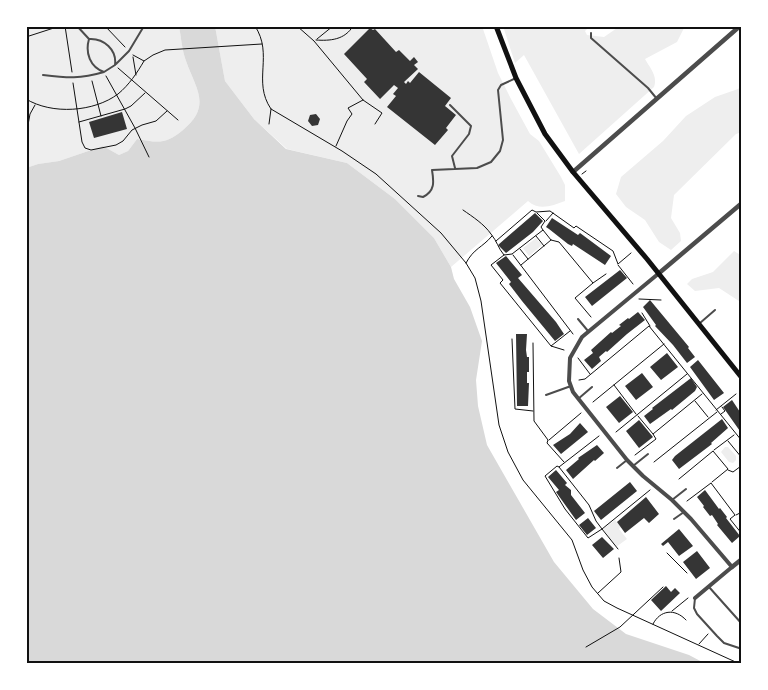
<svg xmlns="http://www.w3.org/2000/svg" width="768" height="690" viewBox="0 0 768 690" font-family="'PT Sans',sans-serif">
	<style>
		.green { fill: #eee }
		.water { fill: #d9d9d9 }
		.building { fill: #353535 }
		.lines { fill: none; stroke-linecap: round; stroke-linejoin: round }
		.path { stroke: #111; stroke-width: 1 }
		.service { stroke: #4c4c4c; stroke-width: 2 }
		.minor { stroke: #4c4c4c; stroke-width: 4 }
		.tertiary { stroke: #4c4c4c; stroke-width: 4.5 }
		.secondary { stroke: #111; stroke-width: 5 }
		.neatline { fill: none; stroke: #111; stroke-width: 2 }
	</style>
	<rect width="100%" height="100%" fill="#fff"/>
	<path class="green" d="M26 26H179C181 37 182 50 186 61 196 89 212 106 183 130 166 144 159 143 137 139L128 151 119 155 103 146 59 161 38 164 26 168Z
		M215 26H482L498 73 511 99 530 134 539 141 561 177 565 185V201C552 206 539 211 528 201L451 267 434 238 395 199 347 163 287 149 254 119 225 81Z
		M503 26H590L585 31 587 35 604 37 620 26H685L677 42 645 59C650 68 658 76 654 87L579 154 524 55 515 63Z
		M742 86V132L736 134 674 195 671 218 680 233 681 241 671 250 659 242 645 220 626 207 616 194 621 177 663 141 686 116 715 97 738 89Z
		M536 238 542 245 529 256 523 248Z
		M734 251 742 256V303L719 288 695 291 687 284 692 279 713 272Z
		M725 447H728L736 456V460L733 463 729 462 721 452Z
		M615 520 621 527 619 529 627 539 616 547 603 529Z"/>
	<path class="water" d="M179 26H215L225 81 254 119 286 149 347 163 395 199 434 238 451 267 454 279 470 307 482 341 476 380 478 406 487 445 554 562 593 609 626 634 689 655 706 664H26V168L38 164 59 161 103 146 119 155 128 151 137 139C159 143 166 144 183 130 212 106 196 89 186 61 182 50 181 37 179 26Z"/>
	<path class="building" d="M370 28 373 30 375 29 396 52 399 50 410 61 414 57 418 62 414 65 418 69 404 82 406 84 408 81 410 83 419 72 451 98 445 106 456 115 446 128 448 130 435 145 387 107 396 96 393 94 398 88 394 85 380 99 364 82 367 79 344 54Z
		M122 112 127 129 94 138 89 122Z
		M316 114 320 119 318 125 312 126 308 121 310 115Z
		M535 213 543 221 533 232 506 253 498 245Z
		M552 218 578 235 580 233 611 256 605 265 573 244 572 246 568 244 549 229 546 227Z
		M506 256 522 275 518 278 556 322 564 334 555 341 522 301 509 284 511 282 496 263Z
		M620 270 627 278 592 306 585 297Z
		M650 300 689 347 688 348 695 357 687 363 673 345 655 326 656 325 643 307Z
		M638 312 645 320 627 334 607 352 606 351 599 357 601 361 592 369 584 360 593 353 591 350 611 332 612 333 621 326 619 325 628 318 629 319Z
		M516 334H527L526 350 527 357H529V372H527V383H529L528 406H517Z
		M667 353 678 367 661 380 650 367Z
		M698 360 724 393 714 400 690 367Z
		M642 373 653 387 636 400 625 386Z
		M691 378 697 387 695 391 672 410 671 409 650 424 644 416 653 409 652 408Z
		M620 396 633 412 619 423 606 407Z
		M732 400 742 415V434L723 407Z
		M722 419 728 428 711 443 712 444 679 469 672 460 675 456Z
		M639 420 653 437 639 448 626 431Z
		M580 423 588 432 561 454 553 445 570 434Z
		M597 445 604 453 595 461 594 460 573 479 566 470 579 459 578 458Z
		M556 470 567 483 565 485 571 490V495L585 513 576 520 556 492 559 490 548 477Z
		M630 482 637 491 601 520 594 511Z
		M705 490 719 509 720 508 727 517 726 518 740 536 732 543 717 525 718 524 712 515 710 516 703 507 704 506 697 497Z
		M646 497 659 514 649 523 644 518 625 533 617 522Z
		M588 518 596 528 587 535 579 525Z
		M679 529 693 546 679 556 668 542 663 546 661 544Z
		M602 537 614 549 603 558 592 545Z
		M697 551 710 568 696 579 683 562Z
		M666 586 671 592 675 588 680 593 661 611 651 600Z"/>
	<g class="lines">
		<path class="path" d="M65 26 72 72
			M105 26 125 47
			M255 26C274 55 252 81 271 109L342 151 376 174 441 233 466 263 475 278 481 301 499 425 508 452 523 480 572 540 583 570 592 587 604 601 617 608 740 664
			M297 26 314 41 363 100 382 113 375 124
			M26 37 60 26
			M317 39 333 26
			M316 40C330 41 345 40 353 26
			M133 55 144 61 153 55 165 50 262 44
			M133 57 136 75
			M118 68 178 120
			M106 76 135 128 149 157
			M92 81 101 116
			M73 83 82 142 85 148 91 150 116 145 123 141 132 130 142 125 156 121 167 111
			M26 99C52 115 94 112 118 94 129 85 137 73 144 61
			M79 122 125 109 131 106 145 93
			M269 124 271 109
			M28 125 30 114 35 105
			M336 146 347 121 352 114 348 108 363 100
			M582 174 586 171
			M463 210C473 217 484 224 491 234 497 241 498 248 504 255L512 254 543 230 551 240 559 242 593 283 575 298 591 317
			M537 213 545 221 541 227 543 230
			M546 221 553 213
			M536 236 544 246
			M496 241 532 210 536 212 550 211 574 228 576 226 613 251 618 264 631 253
			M520 249 528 259
			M504 255 491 265 503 280 500 283 551 346
			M513 255 573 334
			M466 263C474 248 482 248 492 236
			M521 265 551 240
			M618 265 633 284
			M593 283 606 274
			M639 299 661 300
			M642 313 650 326
			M512 339 515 409 533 411
			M533 343 534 421 548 440 547 443 564 462
			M564 350 551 346 570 331
			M578 358 590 374
			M579 380 585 379 649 326 742 441
			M614 385 636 414
			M695 401 708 417
			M593 402 664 344
			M716 410 736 394
			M721 414 725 411 722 407
			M638 416 653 434
			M616 432 687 374
			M549 440 581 413
			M728 441 742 458
			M714 450 734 435
			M635 455 656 439 653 434 702 394
			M654 462 717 412
			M559 467 557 466 545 476 565 509 588 538 602 529 596 521 589 505 559 467 599 436
			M728 470 733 472 741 466 742 460
			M679 479 713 451 728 469 712 482
			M687 501 711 483 735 515 730 519 742 534
			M736 515 742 512
			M618 549 602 529 650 490
			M667 553 687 573
			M598 593 621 572 619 558
			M672 611 688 598
			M653 624C660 610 675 608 686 620
			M699 644 708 634
			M586 647 620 627 663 587"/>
		<path class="service" d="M77 26 89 39C104 38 117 50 115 65L104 72C90 67 85 53 89 39
			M591 33V38L648 88 657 99
			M116 64 129 51 144 26
			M43 75C68 78 80 79 104 72
			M450 105 471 126 469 134 452 156 455 168
			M418 196 423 197C435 191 434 182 432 170L477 168 491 162 500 151 503 140 498 90 501 85 516 78
			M578 319 588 331
			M700 323 715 310
			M546 395 571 386
			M578 399 592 387
			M633 466 648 454
			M617 468 627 460
			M672 500 686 489
			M674 519 684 512
			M709 587 742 624
			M695 598 694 608 697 614 717 636 724 643 742 649"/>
		<path class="minor" d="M658 274 582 337 570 358 569 381 573 392 627 460 643 476 672 500 691 519 732 567 695 598"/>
		<path class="tertiary" d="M573 172 740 26
			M658 274 742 203
			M732 567 742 559"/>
		<path class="secondary" d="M496 26 516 78 545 134 573 172 647 259 742 378"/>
	</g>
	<rect width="768" height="690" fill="none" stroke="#ffffff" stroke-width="55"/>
	<rect x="28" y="28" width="712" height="634" class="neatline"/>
</svg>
